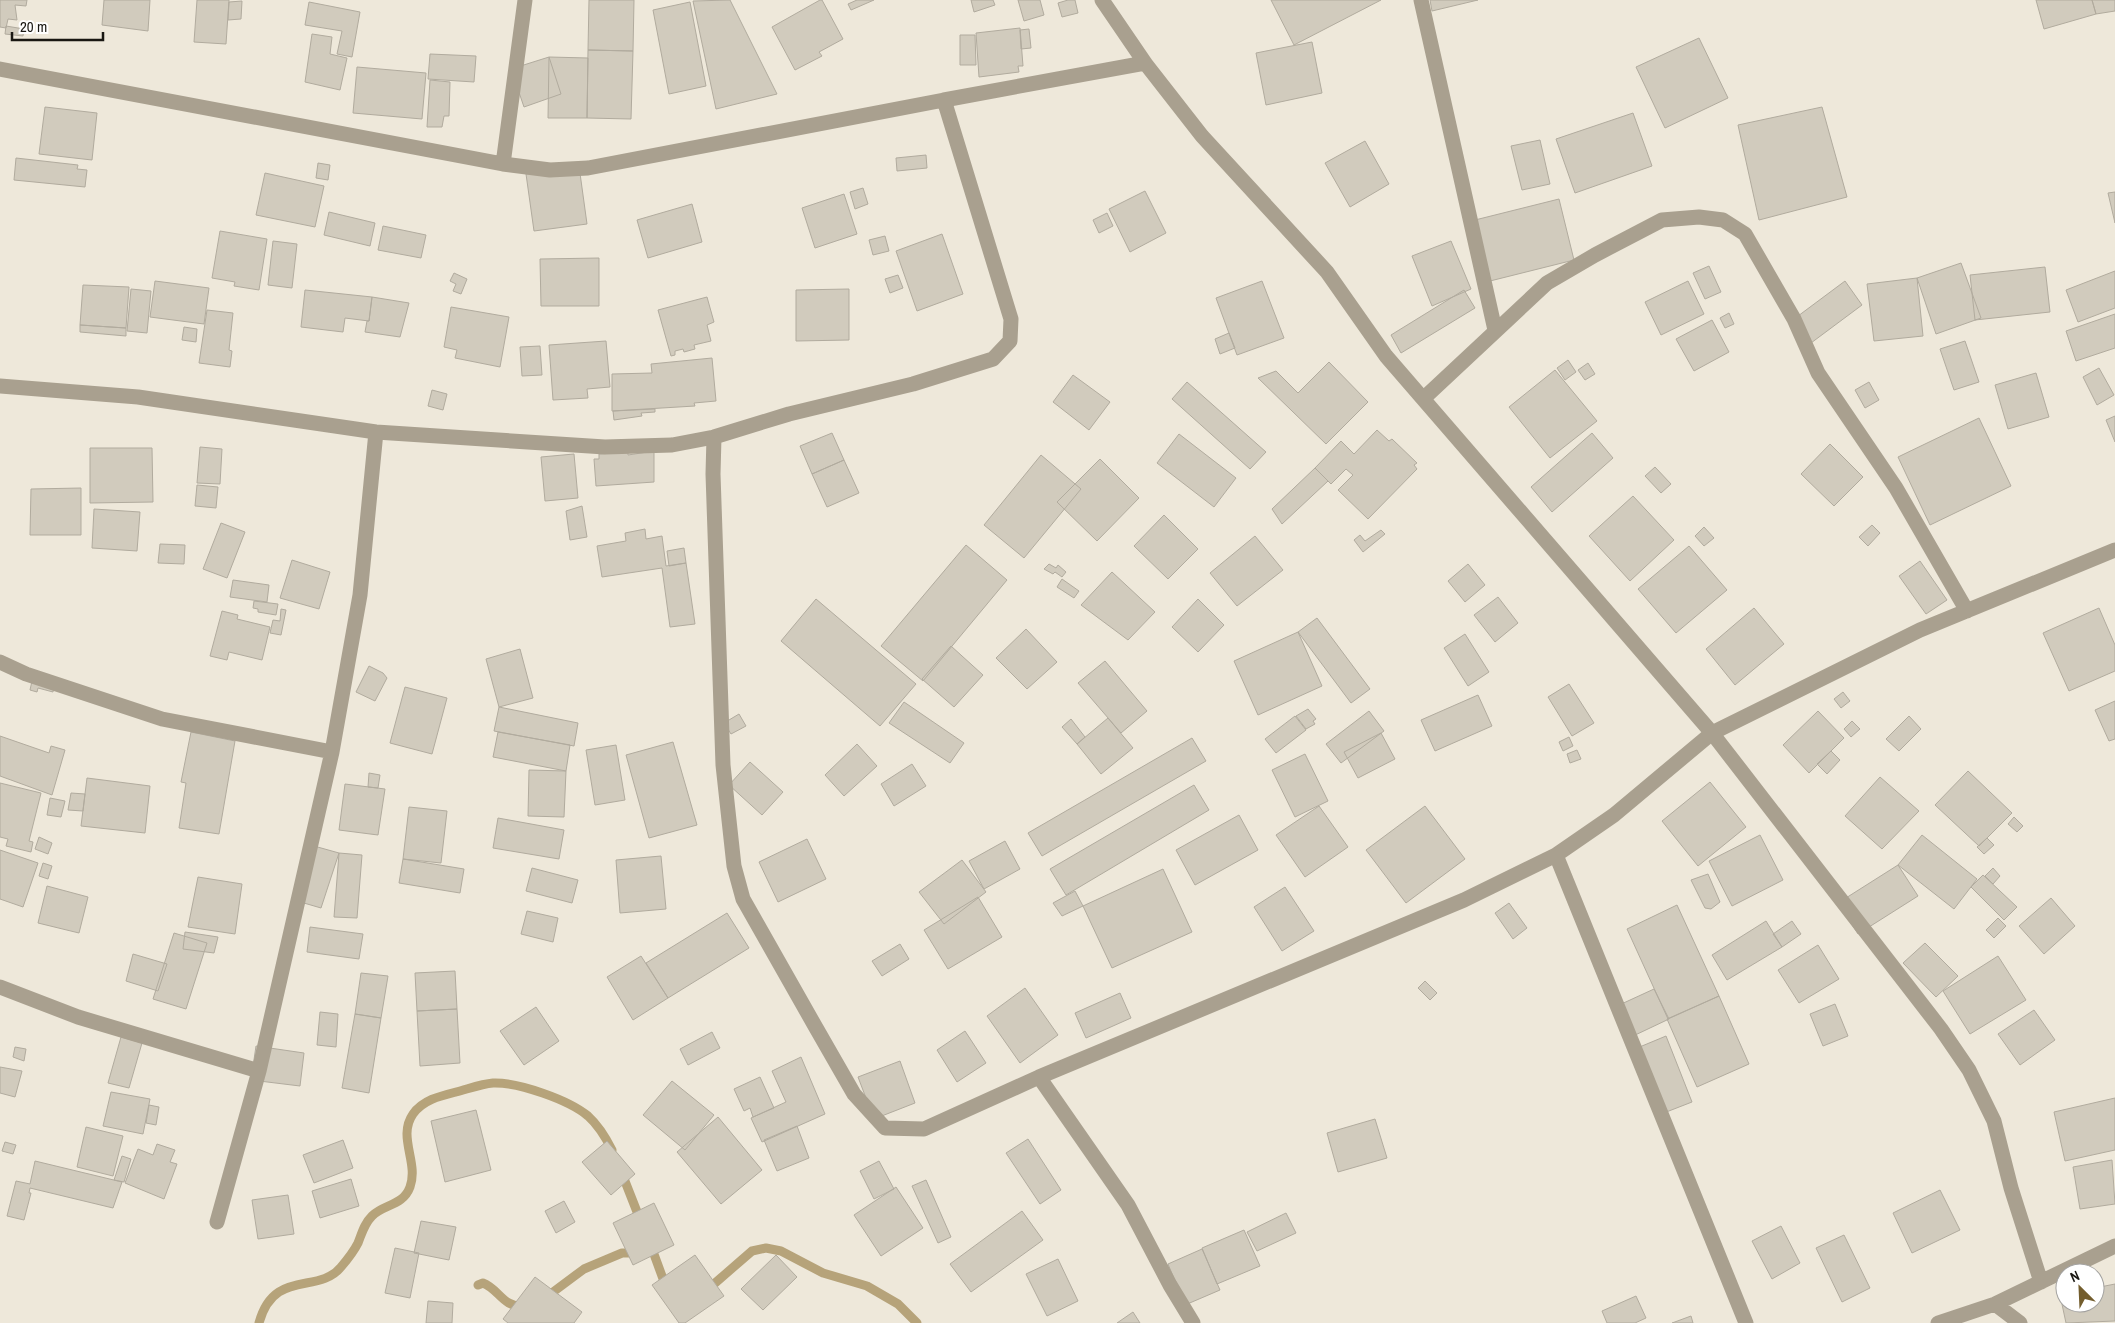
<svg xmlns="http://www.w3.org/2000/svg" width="2115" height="1323" viewBox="0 0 2115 1323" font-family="'Archivo Narrow',sans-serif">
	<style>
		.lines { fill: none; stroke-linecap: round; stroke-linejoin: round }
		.stream { stroke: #b6a37a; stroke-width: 9 }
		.building { fill: #d1cbbd; stroke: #b1ab9e }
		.minor { stroke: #a9a08f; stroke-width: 15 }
	</style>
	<rect width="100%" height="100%" fill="#eee8da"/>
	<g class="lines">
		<path class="stream" d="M621 1171 641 1222
			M651 1246 666 1287
			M478 1285 483 1283C499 1289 503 1308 524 1306
			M707 1290 752 1251 766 1248 781 1251 823 1273 867 1286 898 1304 917 1323
			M545 1298 584 1269 622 1253H637
			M259 1323C274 1268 318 1295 341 1267 347 1260 354 1251 358 1243 362 1233 364 1224 372 1216 384 1204 403 1206 410 1187 419 1162 397 1137 413 1114 423 1100 440 1096 456 1092 468 1089 481 1084 493 1083 518 1082 569 1100 588 1116 598 1125 606 1138 612 1150"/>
	</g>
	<path class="building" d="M0 0H27L26 6 15 5 17 20 8 19 6 28 0 27Z
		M104 0H150L148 31 102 25Z
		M197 0H229L226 44 194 42Z
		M589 0H634L633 51 588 50Z
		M730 0 777 94 716 109 693 1Z
		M820 0H822L843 39 819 52 822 56 795 70 772 27Z
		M857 0H874L851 10 848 4Z
		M971 0H993L995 5 974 12Z
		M1018 0H1040L1044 15 1024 21Z
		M1068 0H1075L1078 13 1062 17 1058 3Z
		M1271 0H1381L1294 45Z
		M1430 0H1478L1432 11Z
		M2036 0H2092L2096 14 2044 29Z
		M2092 0H2115V11L2096 14Z
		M242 1 241 19 228 20 229 2Z
		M309 2 360 12 352 57 337 54 342 31 305 25Z
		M690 2 706 86 669 94 653 10Z
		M6 26 24 29 23 36 5 34Z
		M1020 28 1023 66H1018L1019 72 979 77 976 33Z
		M1029 29 1031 48 1021 49 1020 30Z
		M312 34 332 37 330 54 347 58 340 90 305 82Z
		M960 35H975L976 65H960Z
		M1699 38 1728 98 1665 128 1636 67Z
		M1312 42 1322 93 1266 105 1256 53Z
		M588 50 633 51 631 119 587 118Z
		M430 54 476 56 474 82 428 79Z
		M549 57 561 94 524 107 511 69Z
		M549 57 588 58 587 118H548Z
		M357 67 426 73 422 119 353 113Z
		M430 80 450 82 449 116H444L442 127H427Z
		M45 107 97 113 92 160 39 154Z
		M1822 107 1847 197 1759 220 1738 125Z
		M1633 113 1652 166 1575 193 1556 139Z
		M1540 140 1550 184 1522 190 1511 146Z
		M1365 141 1389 184 1350 207 1325 163Z
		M926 155 927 168 897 171 896 158Z
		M16 158 78 165 77 169 87 170 85 187 14 180Z
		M318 163 330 165 328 180 316 178Z
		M579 166 587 224 534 231 526 174Z
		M265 173 324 186 315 227 256 215Z
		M863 188 868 204 855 209 850 192Z
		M1145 191 1166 233 1130 252 1109 209Z
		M2115 192V223L2108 193Z
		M844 194 857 234 815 248 802 208Z
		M1559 199 1574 260 1490 281 1475 220Z
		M692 204 702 242 648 258 637 220Z
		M329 212 375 223 370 246 324 235Z
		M1107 213 1113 226 1099 233 1093 220Z
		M383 226 426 235 421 258 378 250Z
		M220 231 267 239 259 290 234 286 235 282 212 278Z
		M942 234 963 294 917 311 896 251Z
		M885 236 889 251 873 255 869 240Z
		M273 241 297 244 292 288 268 285Z
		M1451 241 1471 289 1432 306 1412 256Z
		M599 258V306H541L540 259Z
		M1961 263 1981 318 1936 334 1917 278Z
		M1709 266 1721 292 1705 299 1693 273Z
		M2045 267 2050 312 1975 320 1970 275Z
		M2115 271V308L2078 322 2066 290Z
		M454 273 467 279 461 294 453 291 456 284 450 281Z
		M898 275 903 288 890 293 885 279Z
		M1917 278 1923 336 1874 341 1867 284Z
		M155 281 209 288 204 324 150 317Z
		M1262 281 1284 338 1237 355 1216 298Z
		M1688 281 1704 314 1661 335 1645 302Z
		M1845 281 1862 305 1811 343 1794 319Z
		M83 285 129 287 126 328 80 325Z
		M131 289 151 291 147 333 127 331Z
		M849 289V340L796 341V290Z
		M305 290 372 297 369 321 345 318 343 332 301 327Z
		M1464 290 1475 308 1401 353 1391 335Z
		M372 297 409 303 400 337 365 332 367 321H369Z
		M707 297 714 322 707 325 711 341 694 345 695 349 684 352 683 349 675 351V355L671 356 658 310Z
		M451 307 509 317 500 367 455 358 457 350 444 347Z
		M207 310 233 313 229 350 232 351 230 367 199 363Z
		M1729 313 1734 324 1725 328 1720 318Z
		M2115 314V348L2076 361 2066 331Z
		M1712 320 1729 352 1694 371 1676 339Z
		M80 325 126 328V336L80 332Z
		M184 327 197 329 196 342 182 340Z
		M1229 333 1235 348 1220 354 1215 339Z
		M606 341 610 387 587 389 588 398 553 400 549 345Z
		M1965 341 1979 382 1954 390 1940 349Z
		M540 346 542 375 522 376 520 347Z
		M712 358 716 401 694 403 695 406 612 411V374L652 373 651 364Z
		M1568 360 1576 372 1565 380 1557 368Z
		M1329 362 1368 402 1326 444 1258 378 1276 371 1298 393Z
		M1588 363 1595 374 1585 380 1578 370Z
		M2099 368 2114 395 2097 405 2083 377Z
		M1555 370 1597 421 1550 458 1509 407Z
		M2036 373 2049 417 2008 429 1995 385Z
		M1073 375 1110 402 1089 430 1053 402Z
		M1187 382 1266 452 1250 469 1172 399Z
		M1869 382 1879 400 1865 408 1855 390Z
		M432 390 447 394 443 410 428 406Z
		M655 409V412L641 413 642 416 614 420 613 411Z
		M2115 416V442L2106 420Z
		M1979 418 2011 486 1930 525 1898 457Z
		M1377 430 1389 441 1392 439 1417 463 1414 465 1417 469 1368 519 1338 490 1353 475 1346 469 1331 484 1315 468 1341 441 1354 454Z
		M832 433 844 460 812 474 800 446Z
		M1592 433 1613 458 1552 512 1531 487Z
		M1179 434 1236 478 1214 507 1157 463Z
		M1830 444 1863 477 1834 506 1801 474Z
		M200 447 222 449 220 484 197 483Z
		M90 448H152L153 502 90 503Z
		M654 451V482L596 486 594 459H599V454L628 452V455Z
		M574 454 578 498 545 501 541 457Z
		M1041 455 1081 489 1024 558 984 525Z
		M1100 459 1139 498 1097 541 1057 502Z
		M844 460 859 493 827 507 812 474Z
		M1655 467 1671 484 1661 493 1645 476Z
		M1315 468 1328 481 1282 524 1272 509Z
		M197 485 218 487 216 508 195 506Z
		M81 488V535H30L31 489Z
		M1633 496 1674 540 1630 581 1589 536Z
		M582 506 587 537 570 540 566 511Z
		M94 509 140 512 137 551 92 548Z
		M1164 515 1198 549 1168 579 1134 546Z
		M221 523 245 532 227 578 203 569Z
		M1872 525 1880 533 1868 546 1859 537Z
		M1704 527 1714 538 1704 546 1695 536Z
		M645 529 646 539 662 536 666 566 686 563 695 624 670 627 662 568 602 577 597 546 626 541 625 533Z
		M1381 530 1385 534 1363 552 1354 540 1360 535 1365 541Z
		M1255 536 1283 570 1237 606 1210 573Z
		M160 544 185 545 184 564 158 563Z
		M966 545 1007 580 923 681 881 646Z
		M1689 546 1727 590 1676 633 1638 589Z
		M684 548 686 563 669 566 667 551Z
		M292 560 330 572 319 609 280 598Z
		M1920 561 1947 600 1926 614 1899 576Z
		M1049 564 1056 568 1058 565 1066 572 1062 577 1055 572 1053 574 1044 569Z
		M1468 564 1485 585 1465 602 1448 581Z
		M1112 572 1155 612 1128 640 1081 605Z
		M1062 579 1079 591 1074 598 1057 587Z
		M233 580 269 585 267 602 230 597Z
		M1498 597 1518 623 1495 642 1474 615Z
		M816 599 916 684 880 726 781 641Z
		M1198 599 1224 625 1198 652 1172 627Z
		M254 601 278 604 276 615 258 612V609L253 608Z
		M1754 608 1784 644 1735 685 1706 649Z
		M2099 608 2115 645V671L2069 691 2043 633Z
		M281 609 286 610 281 635 270 633 273 620 280 621Z
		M222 611 238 615 237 619 270 627 262 660 229 652 227 660 210 656Z
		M1317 618 1370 689 1351 703 1298 632Z
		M1026 629 1057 662 1027 689 996 658Z
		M1298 632 1322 686 1258 715 1234 661Z
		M1465 634 1489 672 1468 686 1444 648Z
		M951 646 983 675 954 707 922 679Z
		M520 649 533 698 499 707 486 659Z
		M1105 661 1147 711 1121 733 1078 683Z
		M369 666 383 673 387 678 375 701 356 692Z
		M32 681 54 687 53 692 38 688 37 692 30 690Z
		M1569 684 1594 723 1572 736 1548 697Z
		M405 687 447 698 432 754 390 743Z
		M1843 692 1850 701 1841 708 1834 699Z
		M1478 695 1492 726 1435 751 1421 720Z
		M2115 701V739L2109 741 2095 710Z
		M904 702 964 743 950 763 889 723Z
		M499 707 578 723 574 746 494 731Z
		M1308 709 1316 719 1313 721 1315 724 1306 729 1296 716Z
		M1369 711 1384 731 1341 763 1326 744Z
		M1818 711 1844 738 1809 773 1783 745Z
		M739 714 746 726 731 734 724 723Z
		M1295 716 1306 730 1276 753 1265 739Z
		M1909 716 1921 729 1899 751 1886 739Z
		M1108 718 1133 748 1101 774 1077 744Z
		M1071 719 1085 737 1077 744 1062 727Z
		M1852 721 1860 729 1851 737 1844 729Z
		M191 732 235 741 219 834 179 828 186 783 181 782Z
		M498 732 570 745 566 771 493 757Z
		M1381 733 1395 759 1358 778 1344 752Z
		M0 736 49 753 51 746 65 750 52 795 0 776Z
		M1569 737 1573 746 1563 751 1559 742Z
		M1192 738 1206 761 1042 856 1028 833Z
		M673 742 697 825 649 838 626 755Z
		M857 744 877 766 844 796 825 775Z
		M616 745 625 800 595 805 586 750Z
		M1577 750 1581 759 1570 763 1567 754Z
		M1831 751 1840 760 1827 774 1817 764Z
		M1305 754 1328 801 1295 817 1272 770Z
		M750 762 783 792 762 815 729 785Z
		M912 764 926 786 894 806 881 784Z
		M529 770 566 771 564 817 528 816Z
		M1968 771 2012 813 1979 846 1935 805Z
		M369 773 380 775 378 788 368 787Z
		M1880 777 1919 811 1882 849 1845 816Z
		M87 778 150 786 145 833 81 826Z
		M1710 782 1746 827 1698 866 1662 821Z
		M0 783 41 793 29 841 33 842 31 852 6 846 8 839 0 837Z
		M345 784 385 789 378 835 339 830Z
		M1194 785 1209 810 1066 895 1050 869Z
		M71 793 85 794 83 811 68 810Z
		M50 798 65 801 61 817 47 815Z
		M1319 806 1348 847 1305 877 1276 835Z
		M1425 806 1465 859 1406 903 1366 850Z
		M409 807 447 811 441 863 403 859Z
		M1239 815 1258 850 1195 885 1176 850Z
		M2014 817 2023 826 2017 832 2008 824Z
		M498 818 564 830 559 859 493 848Z
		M1760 835 1783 880 1732 906 1709 861Z
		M1922 835 1977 879 1954 909 1898 865Z
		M39 837 52 843 48 854 35 849Z
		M1987 838 1994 845 1984 854 1977 847Z
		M807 839 826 879 778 902 759 862Z
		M1005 841 1020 869 984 889 969 861Z
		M314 846 339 853 321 908 297 901Z
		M0 850 38 863 23 907 0 899Z
		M339 853 362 855 357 918 334 917Z
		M661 856 666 909 620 913 616 860Z
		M403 859 464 869 460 893 399 883Z
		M962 860 986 892 944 924 919 892Z
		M43 863 52 866 48 879 39 876Z
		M1898 865 1918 896 1858 934 1838 903Z
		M532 868 578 880 572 903 526 891Z
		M1993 868 2000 876 1993 884 1985 876Z
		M1163 869 1192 932 1112 968 1083 906Z
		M1708 874 1720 902 1711 909 1705 908 1691 880Z
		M1983 875 2017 907 2004 920 1971 887Z
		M198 877 242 884 235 934 188 927Z
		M47 886 88 897 79 933 38 923Z
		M1285 887 1314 931 1282 951 1254 907Z
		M1075 891 1083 906 1062 916 1053 903Z
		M978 897 1002 937 948 969 924 930Z
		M2051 898 2075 926 2044 954 2019 926Z
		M1509 903 1527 928 1513 939 1495 913Z
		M1677 905 1719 996 1668 1019 1627 929Z
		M527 911 558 918 553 942 521 934Z
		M727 913 749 948 668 998 646 963Z
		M1998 918 2006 926 1994 938 1986 930Z
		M1766 921 1782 947 1727 980 1712 955Z
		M1792 921 1801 934 1782 947 1773 934Z
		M310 927 363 934 359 959 307 952Z
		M185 932 218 937 214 953 183 949Z
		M174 933 207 943 186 1009 153 999Z
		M1925 943 1958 976 1936 997 1903 963Z
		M900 944 909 959 882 976 872 961Z
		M1818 945 1839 979 1799 1003 1778 970Z
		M133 954 167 964 158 991 126 981Z
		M641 956 668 998 633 1020 607 977Z
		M1998 956 2026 1000 1970 1034 1943 991Z
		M455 971 457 1009 417 1011 415 973Z
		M361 973 388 976 381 1018 355 1014Z
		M1425 981 1437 993 1430 1000 1418 988Z
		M1025 988 1058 1035 1020 1063 987 1016Z
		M1654 989 1669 1019 1631 1037 1617 1006Z
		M1120 993 1131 1018 1086 1038 1075 1013Z
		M1719 996 1749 1064 1697 1087 1667 1019Z
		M1835 1004 1848 1036 1823 1046 1810 1014Z
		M536 1007 559 1041 524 1065 500 1031Z
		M457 1009 460 1063 420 1066 417 1011Z
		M2034 1010 2055 1040 2020 1065 1998 1034Z
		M320 1012 338 1014 336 1047 317 1045Z
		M355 1014 381 1018 369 1093 342 1088Z
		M965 1031 986 1063 957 1082 937 1050Z
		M712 1032 720 1048 688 1065 680 1049Z
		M1666 1036 1692 1102 1656 1116 1630 1051Z
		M121 1037 142 1043 129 1088 108 1083Z
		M256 1046 304 1053 300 1086 251 1080Z
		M15 1047 26 1049 24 1061 13 1057Z
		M801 1057 825 1114 762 1142 751 1118 786 1102 772 1071Z
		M900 1061 915 1103 874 1119 858 1077Z
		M0 1067 22 1071 15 1097 0 1093Z
		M760 1077 774 1108 753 1117 750 1108 744 1111 734 1089Z
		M672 1081 714 1115 685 1150 643 1115Z
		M111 1092 150 1099 143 1134 103 1126Z
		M2115 1098V1150L2065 1161 2054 1112Z
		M149 1105 159 1107 156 1125 146 1123Z
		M476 1110 491 1170 445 1182 431 1121Z
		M718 1117 762 1170 721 1204 677 1152Z
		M1375 1119 1387 1158 1338 1172 1327 1133Z
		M797 1126 809 1158 777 1171 764 1140Z
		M86 1127 123 1136 113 1176 77 1167Z
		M1028 1139 1061 1190 1040 1204 1006 1153Z
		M343 1140 353 1168 314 1183 303 1155Z
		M607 1141 635 1174 611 1195 582 1162Z
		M5 1142 16 1145 13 1154 2 1151Z
		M157 1144 175 1150 170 1162 177 1164 164 1199 125 1183 138 1149 153 1155Z
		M122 1156 131 1159 124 1182 114 1180Z
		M2112 1160 2115 1204 2080 1209 2073 1167Z
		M35 1161 122 1182 113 1208 30 1188 29 1193H31L24 1220 7 1216 16 1181 30 1184Z
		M879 1161 894 1189 874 1199 860 1171Z
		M351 1179 359 1206 320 1218 312 1191Z
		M926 1180 951 1237 938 1243 912 1186Z
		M896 1187 923 1228 881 1256 854 1215Z
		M1940 1190 1960 1230 1912 1253 1893 1213Z
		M288 1195 294 1234 258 1239 252 1200Z
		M564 1201 575 1222 556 1233 545 1211Z
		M654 1203 674 1245 633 1265 613 1223Z
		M1022 1211 1043 1240 971 1292 950 1264Z
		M1286 1213 1296 1233 1257 1251 1247 1232Z
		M421 1221 456 1227 449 1260 414 1253Z
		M1781 1226 1800 1263 1772 1279 1752 1241Z
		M1244 1230 1260 1266 1217 1284 1202 1248Z
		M1844 1235 1870 1288 1842 1302 1816 1248Z
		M395 1248 419 1253 410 1298 385 1293Z
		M1202 1249 1220 1290 1185 1305 1168 1264Z
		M695 1255 724 1296 685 1323H679L652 1285Z
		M776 1255 797 1277 763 1310 741 1289Z
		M1058 1259 1078 1301 1047 1316 1026 1274Z
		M535 1277 582 1312 574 1323H508L503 1319Z
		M2115 1284V1321L2066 1323 2060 1295 2065 1294V1303H2095V1288Z
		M1636 1296 1646 1318 1635 1323H1607L1602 1311Z
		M428 1301 453 1303 452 1323H426Z
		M1133 1312 1140 1323H1117Z
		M1691 1316 1693 1323H1672Z"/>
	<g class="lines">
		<path class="minor" d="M1102 0 1145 63 1202 136 1327 272 1386 356 1712 733 1941 1029 1969 1070 1994 1121 2011 1188 2041 1282
			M1421 0 1495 330
			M0 69 503 164 550 170 588 168 944 100
			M503 164 525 0
			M0 386 138 397 376 432 605 447 672 445 714 437 789 414 913 384 993 359 1010 341 1011 319 944 100 1145 63
			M1423 399 1547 283 1595 255 1662 220 1699 217 1723 220 1745 234 1794 319 1818 373 1896 488 1967 611
			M714 437 713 474 723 765 734 866 743 899 815 1026 854 1094 885 1128 924 1129 1039 1077 1464 900 1556 855 1614 815 1712 733 1920 630 2115 550
			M0 662 26 674 162 719 332 752
			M1556 855 1746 1323
			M0 987 78 1017 259 1071
			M1039 1077 1128 1205 1170 1285 1193 1323
			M217 1222 259 1071 332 752 360 595 376 432
			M1995 1304 2020 1323
			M1938 1323 1995 1304 2115 1246"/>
	</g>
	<g transform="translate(2080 1288) rotate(336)"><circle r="24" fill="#ffffff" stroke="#a3a2a0"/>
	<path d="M0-4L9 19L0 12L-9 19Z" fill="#735d2d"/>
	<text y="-8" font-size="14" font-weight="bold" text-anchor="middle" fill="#191712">N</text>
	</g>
	<path d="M12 32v8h91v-8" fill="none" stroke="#191712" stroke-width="2.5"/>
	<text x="20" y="32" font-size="15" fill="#191712" stroke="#ffffff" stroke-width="4" paint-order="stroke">20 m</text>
</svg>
